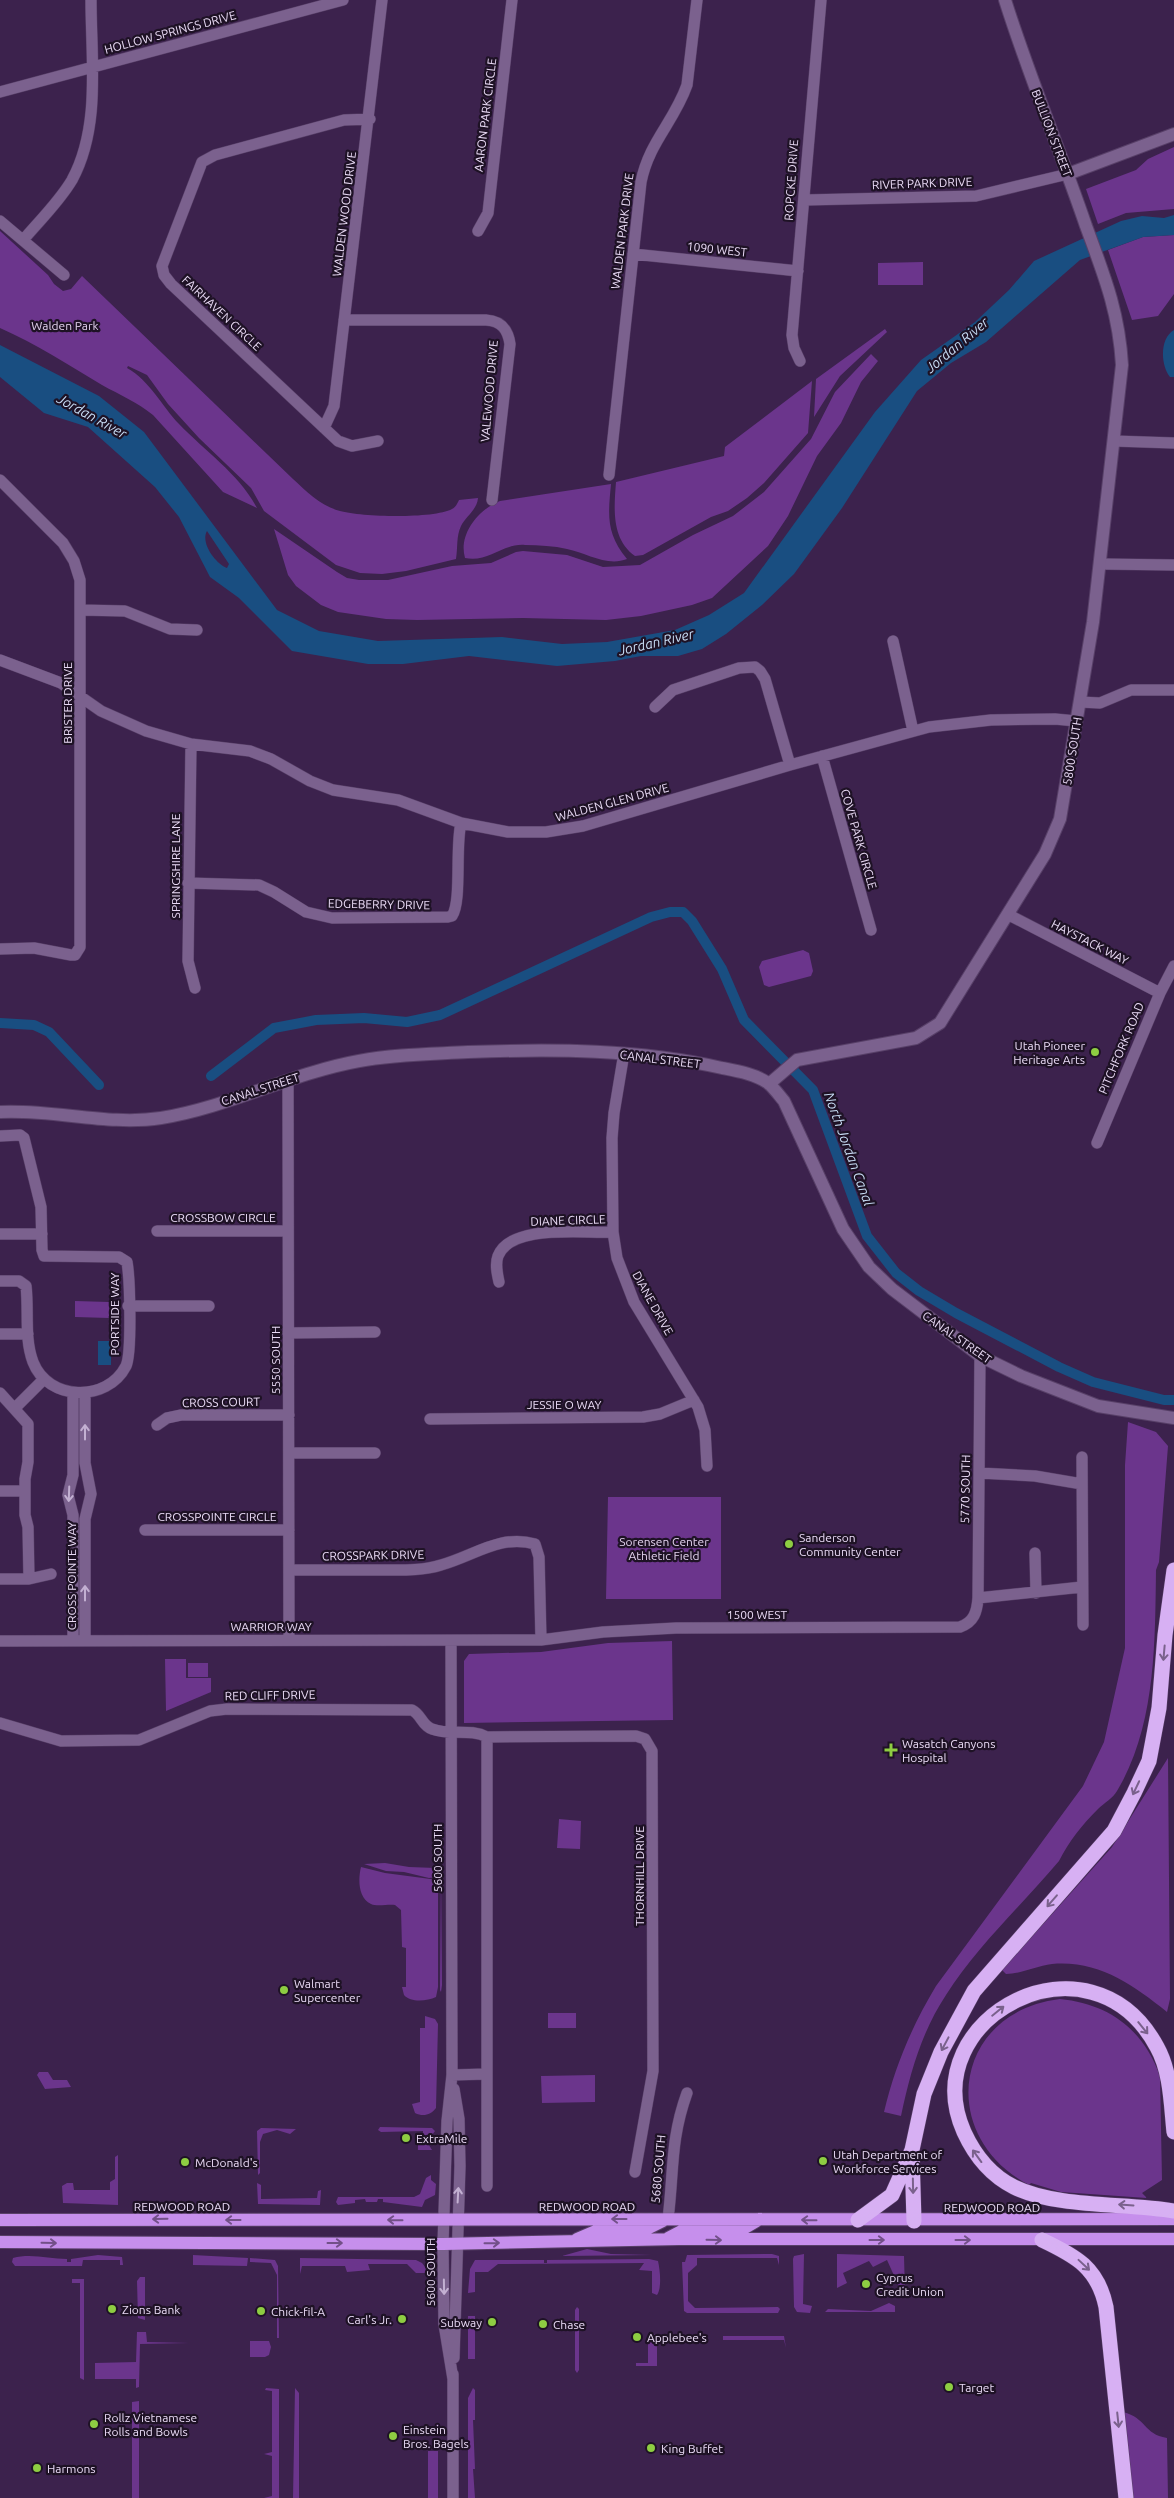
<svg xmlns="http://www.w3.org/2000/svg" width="1174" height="2498" viewBox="0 0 1174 2498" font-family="Ubuntu,sans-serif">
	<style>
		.green { fill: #6b358c }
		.water { fill: #194e81; fill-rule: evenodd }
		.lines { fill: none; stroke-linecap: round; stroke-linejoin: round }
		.canal { stroke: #194e81; stroke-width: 10 }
		.minor-casing { stroke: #584068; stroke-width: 12 }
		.tertiary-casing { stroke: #584068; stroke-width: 14 }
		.primary-casing { stroke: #584068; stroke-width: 14 }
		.motorway-casing { stroke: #584068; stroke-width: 16 }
		.minor { stroke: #7b618e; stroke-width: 11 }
		.tertiary { stroke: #7b618e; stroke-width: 12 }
		.primary { stroke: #c68fec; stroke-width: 12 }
		.motorway { stroke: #d7b0f3; stroke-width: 15 }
		.oneway { stroke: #c3b0d2 }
		.oneway2 { stroke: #7a618c }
		.oneway3 { stroke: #725088 }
		.poi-dot { fill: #8ecd42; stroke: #1e1225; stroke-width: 2 }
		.labels { text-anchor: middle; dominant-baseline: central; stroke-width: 4.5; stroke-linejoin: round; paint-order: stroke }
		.street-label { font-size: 12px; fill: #eadbf6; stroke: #1e1225 }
		.park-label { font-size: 12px; fill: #e2d2ed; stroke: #1e1225 }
		.poi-label { font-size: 12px; fill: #eadbf6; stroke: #1e1225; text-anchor: start }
		.water-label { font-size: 14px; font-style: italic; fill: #c7dcf4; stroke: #1e1225 }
	</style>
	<rect width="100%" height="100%" fill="#3c224d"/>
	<path class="green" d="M1174 147V209L1126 213 1098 224 1086 189 1136 170 1148 159Z
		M0 231 48 275 54 284 63 291 71 289 82 276 293 479C307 492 321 506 340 511 362 517 433 519 452 509 456 507 457 504 459 500L478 498C477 510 466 516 461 526 456 537 458 547 456 559L406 571 382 574 360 573 336 565 264 511 251 488 199 438 168 404 147 375 128 366 127 368C150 381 161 405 179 424 205 451 239 474 257 508L223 492 153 415C137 402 120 395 102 385 69 365 36 344 0 328Z
		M1174 235V294L1158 316 1132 320 1108 250 1143 237Z
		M923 262V285H878V263Z
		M885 329 887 332 840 376 814 417 816 379Z
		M871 354 878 361 861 382 841 423 817 456 788 516 768 546 712 598 692 605 641 616 606 620 523 618 417 620 386 619 338 612 321 605 296 586 288 575 274 529 337 572 347 578 359 580H388L452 566 491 563 516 552 523 551 567 555 603 567 640 565 693 535 733 516 764 492 811 439 835 392Z
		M812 381 808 433 764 483 747 498 728 511 711 517 643 555 635 556C611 539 614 508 616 482L724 456 725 447Z
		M611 484C608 516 606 533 627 559 607 567 587 553 567 549 554 546 539 545 525 545 503 543 488 563 465 558 458 534 479 509 500 501Z
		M803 950 809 953 813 971 811 976 769 987 764 985 759 967 762 961Z
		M75 1301 109 1302V1318L75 1317Z
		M1128 1422 1156 1432 1168 1446 1159 1562 1156 1570C1155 1643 1156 1726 1117 1791 1113 1798 1104 1803 1098 1809 1082 1825 1069 1841 1059 1861 1022 1905 977 1946 946 1995 922 2031 910 2073 901 2116L884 2112C895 2066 912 2026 936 1986L1083 1786 1104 1742 1125 1648V1465Z
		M608 1497H721V1599H606Z
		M672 1641 673 1720 464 1723V1661L469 1654 541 1652 608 1643Z
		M165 1659H186V1678H211V1692L166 1711Z
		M188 1663H208V1677H188Z
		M1168 1758 1170 1999 1167 2012C1132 1984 1098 1960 1052 1964 1036 1966 1021 1974 1006 1974L1002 1970 1112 1847Z
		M559 1819 581 1821 580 1849 557 1848Z
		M385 1863 409 1867 436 1868 438 1877 429 1878 404 1872 386 1871 364 1864Z
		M361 1867 385 1873 438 1880V1987L436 1997C427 2001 411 2003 404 1995L402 1987H406V1948L402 1947 401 1910 395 1905C388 1904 377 1907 371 1904 358 1898 358 1879 361 1867Z
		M441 1872 442 1985 441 1992 440 1990Z
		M1060 1999C1109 2004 1143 2029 1160 2076L1162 2180 1142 2193 1147 2198 1061 2192 1031 2183 1029 2185C936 2136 953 2012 1060 1999Z
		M548 2013H576V2028H548Z
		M425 2016 435 2019 438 2024 436 2108C431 2115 423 2117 415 2113L412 2104 420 2102V2028H425Z
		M39 2072H48L53 2080H67L71 2087 45 2089 37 2075Z
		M595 2075V2102L542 2103 541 2076Z
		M380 2127 432 2128 435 2131 427 2142 432 2150H418V2145H423V2131L381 2132 378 2130Z
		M261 2128 296 2129 290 2134 277 2130 263 2134 260 2142V2173L258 2175 257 2131Z
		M118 2155V2205L63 2203 62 2186 67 2183H73L74 2190H110V2182L115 2179V2157Z
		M431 2175V2180L436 2184 435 2195 425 2200 422 2207 383 2202V2199H378L377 2202H366L365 2199 355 2200V2203L338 2205 336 2202 338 2197H414L420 2194 426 2178Z
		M257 2183 261 2185V2199L317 2198 318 2191 321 2190 320 2205 258 2204Z
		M587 2249 611 2254 652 2255 562 2256Z
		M772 2254 779 2256V2265L777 2258H697V2265L688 2273V2301L695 2308 778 2307 780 2309 778 2313H687L684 2311 682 2262H685L687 2255Z
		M804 2254 803 2304 812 2306 810 2313 797 2312 794 2307 793 2259 794 2256Z
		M837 2254 904 2256 905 2292 901 2291 887 2260 873 2267 869 2261 843 2273 847 2283 837 2288Z
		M98 2255 122 2257 123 2265H120V2260H83L82 2266H15L12 2262 13 2258C31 2253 49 2259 67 2259V2262H71V2259Z
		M193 2255 248 2258 247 2266 193 2265Z
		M250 2258 275 2260 278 2266 279 2338H277V2275L271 2263 250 2262Z
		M300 2258 416 2260 422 2263 430 2273H416L407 2264H368L370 2270 347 2272 345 2266H302L300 2274Z
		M649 2259 658 2261C660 2270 662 2288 657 2295L652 2293V2271L639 2270 644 2263 498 2264 488 2272H475V2292L468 2293 470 2269 475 2260H544V2263H547V2260Z
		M140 2277H145V2320L138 2318 137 2281Z
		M72 2279H84V2380L80 2378V2283H72Z
		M889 2303 895 2306V2312H825L828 2309 871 2311Z
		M577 2307 579 2309V2370L577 2373 575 2370V2310Z
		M468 2316H475V2359H468Z
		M137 2332H146L147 2342 189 2343 140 2344 139 2387 136 2388V2379H95V2363L136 2362Z
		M648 2334H657V2366H636V2363H648Z
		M723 2336H784L786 2348 784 2340H723Z
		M250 2341H269L271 2347 269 2355 265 2357H250Z
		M266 2388 279 2389V2498H264L272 2496V2456L264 2454 272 2452V2391L265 2390Z
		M295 2388 299 2393V2498H293Z
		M473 2388 475 2390V2420H473L475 2469H473L475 2498H468V2398Z
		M139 2401V2498H132V2402Z
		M1123 2412C1147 2418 1143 2434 1167 2438L1168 2498H1132Z
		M428 2451H438V2498H428Z"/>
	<path class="water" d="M1174 215V235L1143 237 1080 260 986 342 951 363 917 391 842 508 794 574 762 605 726 634 702 649 678 656H641L615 661 557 666 469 656 403 664H368L292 651 239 598 210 577 179 517 155 487 88 427 44 413 0 377V345L99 396 144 432 277 610 319 631 378 641 502 637 562 644 607 642 675 630 709 615 744 593 875 412 921 360 975 322 1009 290 1034 261 1121 221 1142 216 1164 218ZM207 531 229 564 227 568C216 564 200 543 207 531Z
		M1174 330V377H1170C1160 364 1160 338 1174 330Z
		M98 1341H111V1365H98Z"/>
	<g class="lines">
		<path class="canal" d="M0 1023 34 1025 49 1032 99 1085
			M211 1076 274 1028 316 1020 364 1018 407 1022 440 1015 651 917 670 912H683L692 921 722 969 744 1020 813 1090 867 1236 896 1273 919 1291 956 1313 1059 1367 1093 1382 1164 1400H1174"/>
		<g class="minor-casing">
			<path id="minor" d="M0 92 343 0
				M370 119 344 120 215 155 202 162 162 266 164 275 171 284 338 441 352 446 378 441
				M805 200 976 196 1068 174
				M0 221 64 275
				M478 231 488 213 512 0
				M24 239C40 220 59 202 72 180 101 127 91 59 91 0
				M633 254 798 271
				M344 320H486C502 321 508 330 510 344L492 500
				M800 361 794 348 792 335 821 0
				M324 428 334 406 382 0
				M1114 441 1174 443
				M609 475 641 182C649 142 674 122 687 85L697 0
				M0 480 63 543 74 561 80 580V947L75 955H71L34 948 0 949
				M1101 564 1174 565
				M81 610 125 611 170 629 197 630
				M893 641 913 731
				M0 660 61 683 101 711 146 731 191 744 250 751 271 759 310 781 333 790 398 800 461 823 508 832H546L583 826 790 765 929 727 991 720 1055 719 1076 721
				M1080 702 1100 703 1131 690H1174
				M655 707 673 690 739 668 755 667 760 671 765 679 790 765
				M191 744 188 961 195 988
				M822 756 871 930
				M188 883 259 885 274 892 306 912 332 918 448 917 452 916C462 901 455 847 461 823
				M1009 915 1160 993
				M624 1053 614 1113 612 1138 613 1232 617 1258 634 1302 698 1407 705 1430 707 1466
				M288 1080 289 1640
				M0 1136 20 1135 24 1138 41 1207 42 1250 44 1256 119 1257 127 1262C130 1279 132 1353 126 1366 107 1403 48 1401 33 1362 24 1338 29 1311 26 1286L19 1281H0
				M1097 1143 1160 993 1174 966
				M157 1231H288
				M0 1234H42
				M499 1282C497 1273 495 1264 498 1256 511 1223 584 1234 613 1232
				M128 1306H209
				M288 1333 375 1332
				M0 1334H28
				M0 1393 28 1424V1462L25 1479V1515L28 1527 29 1579
				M73 1393V1475L68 1495 73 1515V1641
				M85 1393V1463L91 1494 85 1519V1641
				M15 1408 44 1379
				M430 1419 643 1417 660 1414 694 1400
				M157 1425 167 1418 181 1415H289
				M289 1453H375
				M1082 1457 1083 1625
				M979 1473 1035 1476 1082 1484
				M0 1491H25
				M145 1530H289
				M1035 1553 1036 1593
				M289 1570C319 1570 350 1570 380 1570 401 1570 422 1571 441 1565 474 1556 500 1534 535 1544L539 1557 541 1640
				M0 1579H29L51 1574
				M978 1598 1082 1587
				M0 1641 541 1640 603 1632 676 1628 960 1627C974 1622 977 1612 978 1598L980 1356
				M451 1641 452 2075 447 2121 443 2244 444 2324 453 2379
				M0 1723 61 1741 139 1740 210 1711 227 1709 412 1710C421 1714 422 1726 432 1729 450 1736 470 1728 487 1737L636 1736 645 1739 652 1751 653 2071 635 2172
				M452 2075 486 2074
				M454 2089 459 2119 460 2166 454 2358
				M487 2186V1737
				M668 2219C674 2172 670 2140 687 2093
				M453 2374V2498"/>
		</g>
		<g class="tertiary-casing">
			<path id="tertiary" d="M1068 174 1174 134
				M769 1084 797 1060 916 1038 940 1023 1045 854 1060 819 1093 622 1122 365C1119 312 1104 275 1086 226 1060 150 1029 76 1005 0
				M0 1112C54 1109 108 1126 161 1118 229 1107 292 1073 359 1061 395 1054 432 1054 468 1052 553 1049 639 1049 722 1068 737 1071 755 1074 768 1083 774 1088 779 1095 784 1101L843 1229 869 1267 892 1289 980 1356 1021 1376 1098 1406 1174 1418"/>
		</g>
		<g class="primary-casing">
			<path id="primary" d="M0 2220 1174 2219
				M668 2238 685 2229H743L760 2219
				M577 2239 598 2230 647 2229 663 2221
				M0 2242 443 2244 679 2239H1174"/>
		</g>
		<g class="motorway-casing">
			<path id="motorway" d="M1174 2132C1171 2104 1171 2072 1157 2047 1091 1924 913 2017 964 2132 975 2156 990 2175 1014 2187 1057 2208 1125 2203 1174 2211
				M912 2154 914 2221
				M858 2220 892 2195 912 2150 924 2094 941 2052 974 1991 1114 1831 1134 1793 1149 1761 1159 1708 1165 1635 1174 1570
				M1042 2240C1076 2256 1098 2268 1106 2307L1126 2498"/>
		</g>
		<use href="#minor" class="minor"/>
		<use href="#tertiary" class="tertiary"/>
		<use href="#primary" class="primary"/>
		<use href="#motorway" class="motorway"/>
	</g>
	<defs><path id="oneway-shaft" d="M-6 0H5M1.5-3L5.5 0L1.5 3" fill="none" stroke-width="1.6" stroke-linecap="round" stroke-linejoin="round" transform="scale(1.25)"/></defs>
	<g class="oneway">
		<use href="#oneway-shaft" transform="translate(85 1432) rotate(-90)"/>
		<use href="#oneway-shaft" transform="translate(69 1494) rotate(92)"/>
		<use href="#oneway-shaft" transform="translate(85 1593) rotate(-90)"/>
		<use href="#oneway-shaft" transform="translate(458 2195) rotate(-87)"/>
		<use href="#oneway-shaft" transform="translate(444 2287) rotate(89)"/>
	</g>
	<g class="oneway2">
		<use href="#oneway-shaft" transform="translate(1164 1653) rotate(95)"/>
		<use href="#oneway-shaft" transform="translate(1136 1788) rotate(115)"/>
		<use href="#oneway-shaft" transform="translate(1052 1901) rotate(131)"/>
		<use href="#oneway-shaft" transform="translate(998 2011) rotate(-39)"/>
		<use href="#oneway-shaft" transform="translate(1143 2028) rotate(51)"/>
		<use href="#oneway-shaft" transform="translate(945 2044) rotate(118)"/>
		<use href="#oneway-shaft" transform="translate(977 2156) rotate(-126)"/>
		<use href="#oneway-shaft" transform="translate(913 2186) rotate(89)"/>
		<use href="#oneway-shaft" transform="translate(1126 2205) rotate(-176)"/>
		<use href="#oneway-shaft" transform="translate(1084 2265) rotate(43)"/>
		<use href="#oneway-shaft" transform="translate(1118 2420) rotate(84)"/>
	</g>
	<g class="oneway3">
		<use href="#oneway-shaft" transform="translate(160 2219) rotate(179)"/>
		<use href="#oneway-shaft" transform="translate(619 2219) rotate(-180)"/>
		<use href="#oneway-shaft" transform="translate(233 2220) rotate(-180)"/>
		<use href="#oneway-shaft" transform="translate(395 2220) rotate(-179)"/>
		<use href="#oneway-shaft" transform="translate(809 2220) rotate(-179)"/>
		<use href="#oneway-shaft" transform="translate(714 2240) rotate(1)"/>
		<use href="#oneway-shaft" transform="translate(877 2240)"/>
		<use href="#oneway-shaft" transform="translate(963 2240)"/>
		<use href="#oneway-shaft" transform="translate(49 2243) rotate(1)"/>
		<use href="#oneway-shaft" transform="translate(335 2243)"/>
		<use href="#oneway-shaft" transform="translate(492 2243) rotate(-1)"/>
	</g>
	<g class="poi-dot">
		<circle cx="1095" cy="1052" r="5"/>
		<circle cx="789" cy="1544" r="5"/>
		<path d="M888.5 1742.5h5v5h5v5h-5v5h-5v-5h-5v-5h5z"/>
		<circle cx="284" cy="1990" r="5"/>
		<circle cx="406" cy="2138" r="5"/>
		<circle cx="823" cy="2161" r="5"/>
		<circle cx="185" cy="2162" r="5"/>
		<circle cx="866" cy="2284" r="5"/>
		<circle cx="112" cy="2309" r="5"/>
		<circle cx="261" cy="2311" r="5"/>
		<circle cx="402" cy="2319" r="5"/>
		<circle cx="492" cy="2322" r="5"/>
		<circle cx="543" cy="2324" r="5"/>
		<circle cx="637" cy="2337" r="5"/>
		<circle cx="949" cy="2387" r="5"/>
		<circle cx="94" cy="2424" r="5"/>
		<circle cx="393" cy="2436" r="5"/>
		<circle cx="651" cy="2448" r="5"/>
		<circle cx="37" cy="2468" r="5"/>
	</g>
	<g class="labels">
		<g class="street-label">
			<text transform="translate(170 32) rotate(-15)">HOLLOW SPRINGS DRIVE</text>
			<text transform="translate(485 115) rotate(-83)">AARON PARK CIRCLE</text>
			<text transform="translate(1052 133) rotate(69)">BULLION STREET</text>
			<text transform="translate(791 180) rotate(-86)">ROPCKE DRIVE</text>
			<text transform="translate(922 183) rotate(-2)">RIVER PARK DRIVE</text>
			<text transform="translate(344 214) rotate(-83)">WALDEN WOOD DRIVE</text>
			<text transform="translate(622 231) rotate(-83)">WALDEN PARK DRIVE</text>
			<text transform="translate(717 249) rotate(6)">1090 WEST</text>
			<text transform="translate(222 313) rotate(43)">FAIRHAVEN CIRCLE</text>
			<text transform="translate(489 391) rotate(-85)">VALEWOOD DRIVE</text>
			<text transform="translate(67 703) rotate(-90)">BRISTER DRIVE</text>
			<text transform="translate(1072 751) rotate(-81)">5800 SOUTH</text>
			<text transform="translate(612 802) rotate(-15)">WALDEN GLEN DRIVE</text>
			<text transform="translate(859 839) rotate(74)">COVE PARK CIRCLE</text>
			<text transform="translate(175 866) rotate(-90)">SPRINGSHIRE LANE</text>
			<text transform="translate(379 904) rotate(1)">EDGEBERRY DRIVE</text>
			<text transform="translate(1090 942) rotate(27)">HAYSTACK WAY</text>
			<text transform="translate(1121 1048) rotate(-67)">PITCHFORK ROAD</text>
			<text transform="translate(660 1059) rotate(7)">CANAL STREET</text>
			<text transform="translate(260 1089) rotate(-18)">CANAL STREET</text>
			<text x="223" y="1217">CROSSBOW CIRCLE</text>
			<text transform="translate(568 1220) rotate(-2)">DIANE CIRCLE</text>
			<text transform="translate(653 1303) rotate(61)">DIANE DRIVE</text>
			<text transform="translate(114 1314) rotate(-90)">PORTSIDE WAY</text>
			<text transform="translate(957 1337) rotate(35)">CANAL STREET</text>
			<text transform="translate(275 1360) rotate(-90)">5550 SOUTH</text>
			<text transform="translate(221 1402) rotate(-1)">CROSS COURT</text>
			<text x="564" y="1404">JESSIE O WAY</text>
			<text transform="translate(965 1489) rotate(-89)">5770 SOUTH</text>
			<text x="217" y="1516">CROSSPOINTE CIRCLE</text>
			<text transform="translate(373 1555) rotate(-1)">CROSSPARK DRIVE</text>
			<text transform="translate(71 1576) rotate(-90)">CROSS POINTE WAY</text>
			<text x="757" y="1614">1500 WEST</text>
			<text x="271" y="1626">WARRIOR WAY</text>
			<text transform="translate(270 1695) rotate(-1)">RED CLIFF DRIVE</text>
			<text transform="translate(437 1858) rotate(-90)">5600 SOUTH</text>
			<text transform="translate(639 1876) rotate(-90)">THORNHILL DRIVE</text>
			<text transform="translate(658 2169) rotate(-85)">5680 SOUTH</text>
			<text x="182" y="2206">REDWOOD ROAD</text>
			<text x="587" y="2206">REDWOOD ROAD</text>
			<text x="992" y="2207">REDWOOD ROAD</text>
			<text transform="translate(430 2272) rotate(-90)">5600 SOUTH</text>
		</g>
		<g class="park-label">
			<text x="65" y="325">Walden Park</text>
			<text x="664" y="1541">Sorensen Center<tspan x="664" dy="14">Athletic Field</tspan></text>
		</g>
		<g class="poi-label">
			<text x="1085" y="1045" text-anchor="end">Utah Pioneer<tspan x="1085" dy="14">Heritage Arts</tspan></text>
			<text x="799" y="1537">Sanderson<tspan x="799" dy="14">Community Center</tspan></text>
			<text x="902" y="1743">Wasatch Canyons<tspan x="902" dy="14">Hospital</tspan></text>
			<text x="294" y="1983">Walmart<tspan x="294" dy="14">Supercenter</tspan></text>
			<text x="416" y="2138">ExtraMile</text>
			<text x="833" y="2154">Utah Department of<tspan x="833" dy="14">Workforce Services</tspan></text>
			<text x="195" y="2162">McDonald's</text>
			<text x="876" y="2277">Cyprus<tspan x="876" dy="14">Credit Union</tspan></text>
			<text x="122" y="2309">Zions Bank</text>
			<text x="271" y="2311">Chick-fil-A</text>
			<text x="392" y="2319" text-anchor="end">Carl's Jr.</text>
			<text x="482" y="2322" text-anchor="end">Subway</text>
			<text x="553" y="2324">Chase</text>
			<text x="647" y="2337">Applebee's</text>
			<text x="959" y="2387">Target</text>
			<text x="104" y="2417">Rollz Vietnamese<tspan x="104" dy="14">Rolls and Bowls</tspan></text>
			<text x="403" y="2429">Einstein<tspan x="403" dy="14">Bros. Bagels</tspan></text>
			<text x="661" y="2448">King Buffet</text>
			<text x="47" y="2468">Harmons</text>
		</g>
		<g class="water-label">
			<text transform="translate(957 345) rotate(-40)">Jordan River</text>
			<text transform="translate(92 416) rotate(29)">Jordan River</text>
			<text transform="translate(656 642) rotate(-13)">Jordan River</text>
			<text transform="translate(849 1149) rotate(70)">North Jordan Canal</text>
		</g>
	</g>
</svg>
